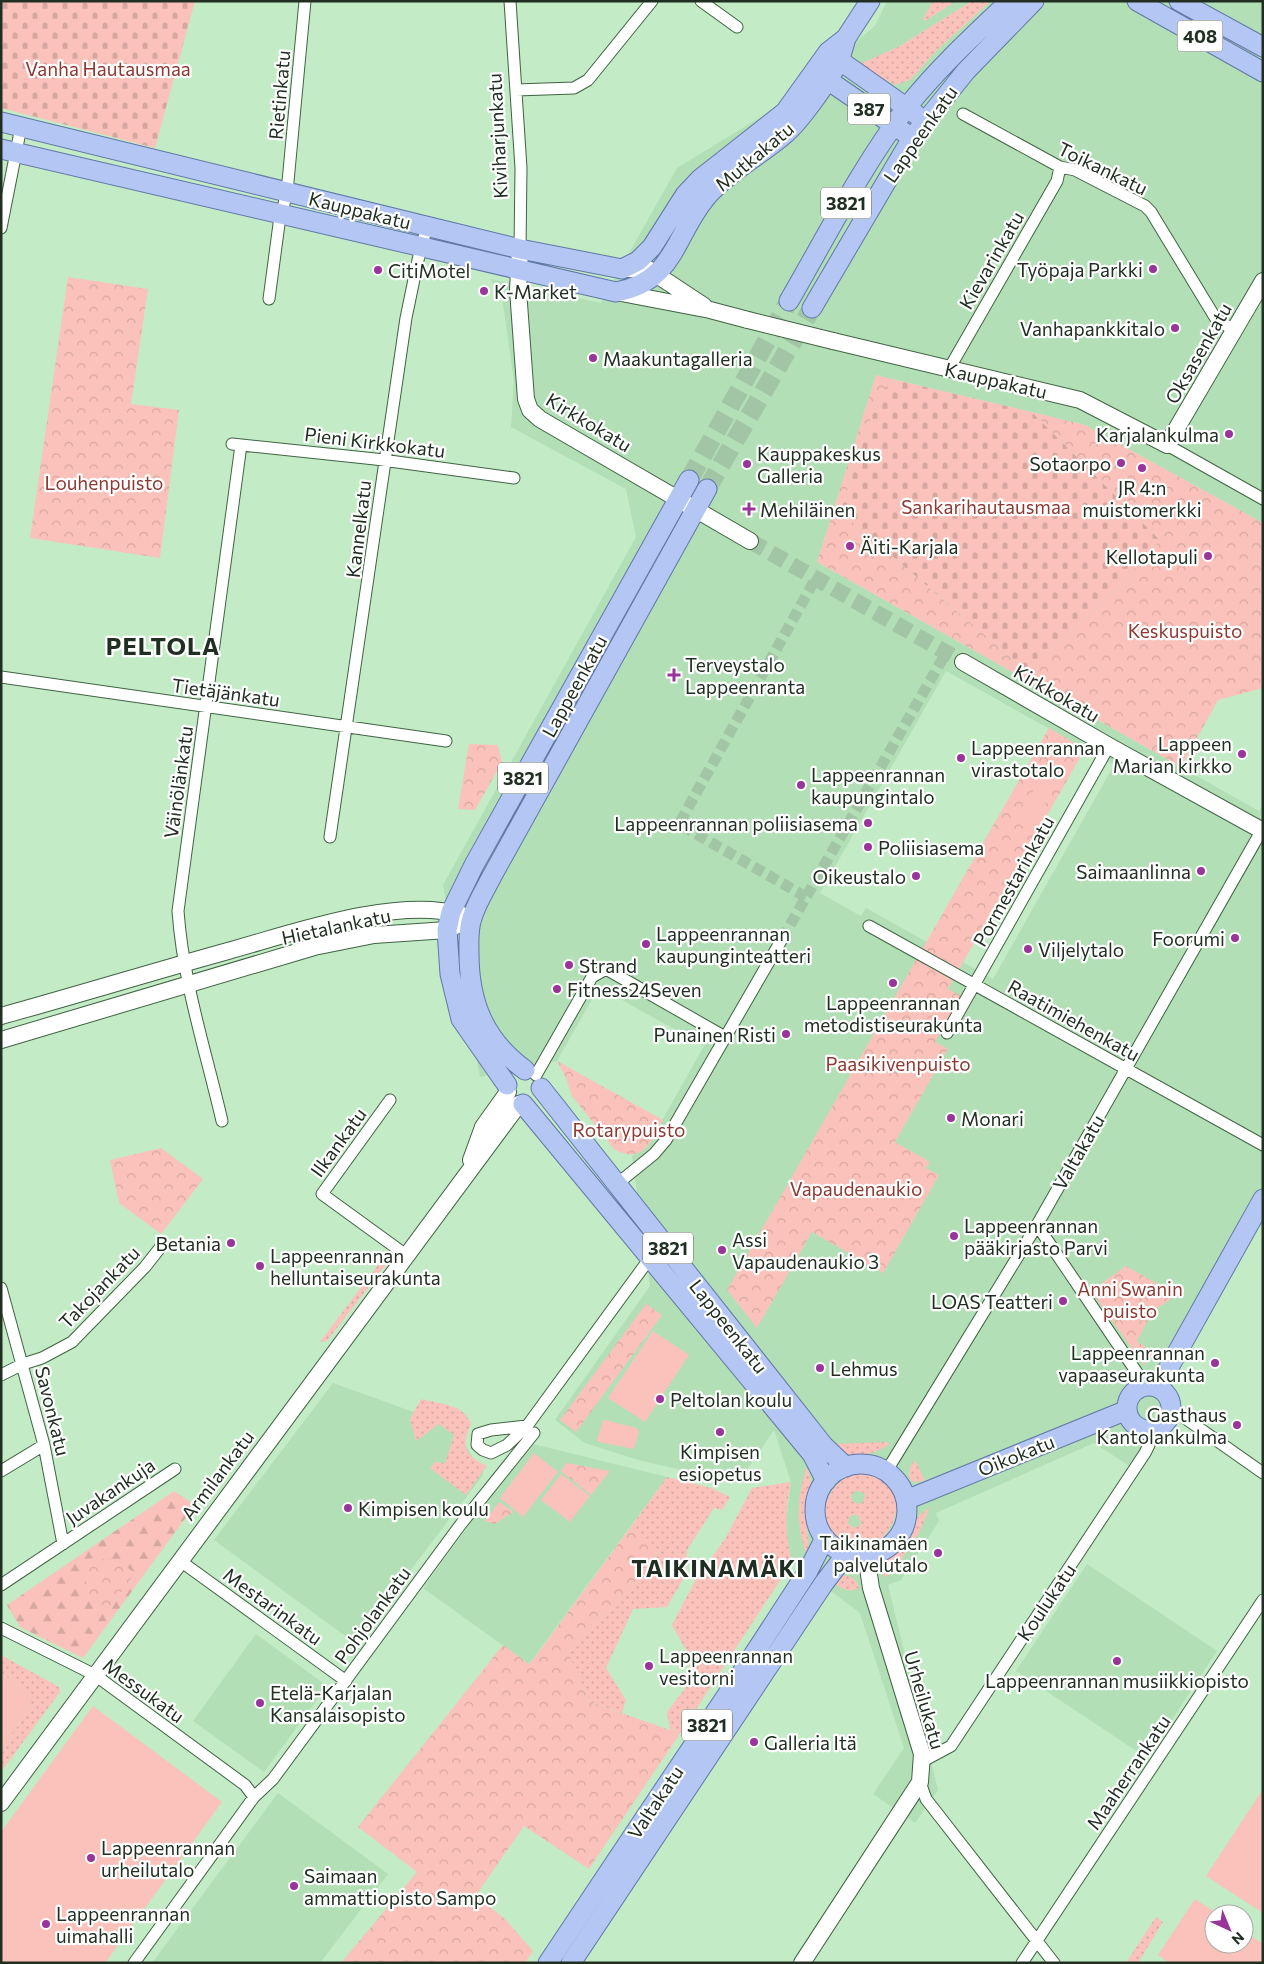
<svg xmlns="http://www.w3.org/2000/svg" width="1264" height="1964" viewBox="0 0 1264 1964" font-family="Commissioner,sans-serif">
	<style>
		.built { fill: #b2dfb5; fill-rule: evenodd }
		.grass { fill: url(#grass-dots); fill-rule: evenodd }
		.forest { fill: url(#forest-firs) }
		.cemetery { fill: url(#cemetery-stones) }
		.park { fill: url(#park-crowns) }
		.garden { fill: #fac2ba }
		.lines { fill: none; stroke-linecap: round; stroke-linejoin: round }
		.street-tunnel { stroke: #a2c5a5; stroke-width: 11; stroke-dasharray: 11 5.5; stroke-linecap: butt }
		.secondary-tunnel { stroke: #a2c5a5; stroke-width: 16; stroke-dasharray: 16 8; stroke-linecap: butt }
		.primary-tunnel { stroke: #a2c5a5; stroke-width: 19; stroke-dasharray: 19 9; stroke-linecap: butt }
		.street-casing { stroke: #406343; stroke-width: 13 }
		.secondary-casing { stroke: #406343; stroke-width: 18 }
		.primary-casing { stroke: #6078a6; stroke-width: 21 }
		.street { stroke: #fff; stroke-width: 11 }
		.secondary { stroke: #fff; stroke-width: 16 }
		.primary { stroke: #b4c6f4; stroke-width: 19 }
		.secondary-bridge-casing { stroke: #406343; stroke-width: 18; stroke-linecap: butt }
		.secondary-bridge { stroke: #fff; stroke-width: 16 }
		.poi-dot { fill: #98349a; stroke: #fff; stroke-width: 2 }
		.labels { text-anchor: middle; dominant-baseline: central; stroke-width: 4.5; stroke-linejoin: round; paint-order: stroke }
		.shield { fill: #fff; stroke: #636d64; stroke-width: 1 }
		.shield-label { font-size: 18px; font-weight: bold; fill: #202f21 }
		.park-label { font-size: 19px; fill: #8d3831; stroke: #fff }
		.street-label { font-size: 19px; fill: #202f21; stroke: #fff }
		.poi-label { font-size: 19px; fill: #202f21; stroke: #fff; text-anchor: start }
		.district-label { font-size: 24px; font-weight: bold; letter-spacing: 1px; fill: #202f21; stroke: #fff }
	</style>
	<defs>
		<pattern id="grass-dots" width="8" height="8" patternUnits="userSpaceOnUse" patternTransform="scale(1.25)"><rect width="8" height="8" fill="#fac2ba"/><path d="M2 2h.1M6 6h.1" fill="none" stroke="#d6a7a0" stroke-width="1.8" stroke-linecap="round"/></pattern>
		<pattern id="forest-firs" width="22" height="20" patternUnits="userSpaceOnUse" patternTransform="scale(1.25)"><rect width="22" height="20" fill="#fac2ba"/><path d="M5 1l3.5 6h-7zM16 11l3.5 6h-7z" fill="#d6a7a0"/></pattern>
		<pattern id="cemetery-stones" width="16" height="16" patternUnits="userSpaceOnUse" patternTransform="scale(1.25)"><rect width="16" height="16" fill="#fac2ba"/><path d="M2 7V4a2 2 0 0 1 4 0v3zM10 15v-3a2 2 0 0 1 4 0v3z" fill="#d6a7a0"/></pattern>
		<pattern id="park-crowns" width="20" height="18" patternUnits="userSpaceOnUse" patternTransform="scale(1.25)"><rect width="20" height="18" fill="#fac2ba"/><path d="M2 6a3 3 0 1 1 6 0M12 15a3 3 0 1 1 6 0" fill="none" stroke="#d6a7a0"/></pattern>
	</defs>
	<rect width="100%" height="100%" fill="#c3ebc6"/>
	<path class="built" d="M887 1H933L923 19 925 21 956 1H972L898 47 863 63 910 80 937 50 991 1H1263V523L1085 425 876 375 817 562 1259 811 1263 805V1199L1165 1392 1171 1403 1169 1420 1159 1428 1152 1430 1134 1469 1094 1443 936 1513 939 1521 901 1580 888 1585 938 1790 915 1823 873 1794 904 1748 860 1613 792 1562 787 1542 786 1522 791 1482 774 1430 738 1483 638 1460 585 1443 555 1420 650 1286 632 1156 647 1147 704 1046 599 987 557 1061 480 1077 443 885 636 537 626 489 511 427 514 381 502 297 490 279 601 303 677 168 769 112 875 26ZM946 671 1114 765 993 979 866 908 861 916 820 893Z
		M333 1383 455 1427 483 1475 355 1643 214 1540Z
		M529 1443 667 1477 529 1664 423 1588Z
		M1087 1564 1217 1651 1147 1758 1016 1671Z
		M256 1634 327 1686 264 1772 193 1721Z
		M278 1793 388 1874 320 1963H152Z"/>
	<path class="grass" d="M933 1H956L925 21 923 19Z
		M972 1H991L937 50 910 80 895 85 867 70 862 63 898 47Z
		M387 1253 388 1262 327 1341 320 1342Z
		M421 1399C440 1404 464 1404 471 1424 461 1445 464 1456 487 1466L466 1495 430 1468 435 1462 445 1463 454 1435 439 1424 416 1441 410 1419Z
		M885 1442 890 1444C873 1455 860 1457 840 1454L833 1444Z
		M915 1460 925 1481 913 1482 909 1478 910 1467Z
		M807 1467C816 1491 808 1494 807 1517 806 1531 810 1543 807 1557 796 1525 796 1499 807 1467Z
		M860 1471C936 1478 878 1582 835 1539 811 1514 831 1479 860 1471ZM855 1491 862 1492 865 1495 862 1503 857 1504 852 1500 851 1496ZM852 1515H858L861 1524 856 1528 848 1524 849 1518Z
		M667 1477 711 1488 730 1497 722 1510 714 1508 687 1550 686 1574 667 1607 633 1609 606 1668 626 1700 622 1713 590 1702 567 1650 621 1599 659 1551 630 1528Z
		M791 1482C785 1509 785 1535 792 1562L683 1729 670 1730 667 1712 690 1682 689 1655 672 1625 696 1579 725 1539 752 1488Z
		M930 1507 919 1533 896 1567 897 1572 883 1577 885 1563 905 1541 918 1516Z
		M842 1575C852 1576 856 1579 859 1588 848 1593 843 1589 834 1583Z
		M1 1655 59 1687 60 1692 1 1772V1749L28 1711 30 1694 1 1673Z
		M1156 1917 1163 1922 1138 1963H1126Z"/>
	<path class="forest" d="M174 1491 195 1505 83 1658 20 1627 7 1605Z"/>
	<path class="cemetery" d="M1 1H195L155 148 1 108Z
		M896 380 1032 412 1160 540 1118 588 1027 671 840 512 880 391Z"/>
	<path class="park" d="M68 277 148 289 131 404 179 410 160 558 30 538Z
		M876 375 896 380 880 391 840 512 1027 671 1118 588 1160 540 1032 412 1085 425 1263 523V688L1218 700 1181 767 817 562Z
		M1049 728 1085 749 948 989 961 996 935 1042 948 1049 895 1142 930 1162 926 1168 939 1175 883 1273 812 1232 757 1328 727 1290Z
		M469 744 498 745 502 762 475 810 458 809Z
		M557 1061 663 1120C651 1142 642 1165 614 1149L572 1096 566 1078Z
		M161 1148 203 1179 161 1234 119 1203 110 1160Z
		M1126 1266 1177 1295 1153 1311 1137 1341 1154 1353 1144 1365 1091 1291Z
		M646 1304 662 1315 576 1432 560 1420Z
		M566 1463 610 1471 591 1495 561 1471Z
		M499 1502 513 1512 495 1524 485 1521Z
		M630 1528 659 1550 621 1599 567 1650 590 1702 670 1730 683 1729 589 1869 524 1826 476 1895 506 1920 533 1951 525 1963H341L417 1872 358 1827 503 1645 529 1664 532 1661Z
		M92 1558 117 1560 135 1573 105 1614 95 1611 81 1567 85 1560Z"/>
	<path class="garden" d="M1050 762 1064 771 1030 830 1015 822Z
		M653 1331 689 1355 645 1422 608 1398Z
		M605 1420 636 1428 639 1431 634 1449 599 1442 597 1440 603 1421Z
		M534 1453 558 1472 523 1517 500 1498Z
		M561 1474 590 1496 570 1522 541 1500Z
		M1 1673 30 1694 28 1711 1 1749Z
		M93 1706 222 1802 105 1963H1V1832Z
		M1263 1789V1913L1206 1876Z
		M1195 1899 1218 1914H1214V1944H1244V1931L1263 1944V1963H1169L1158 1955Z"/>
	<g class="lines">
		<path class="street-tunnel" d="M806 897 679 824 816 578
			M782 939 946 653"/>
		<path class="secondary-tunnel" d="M750 541 963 662"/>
		<path class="primary-tunnel" d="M689 480 789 301
			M707 489 812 308"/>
		<g class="street-casing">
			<path id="street" d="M510 1 521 168 520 249
				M701 1 737 27
				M516 90 574 88 588 80 652 1
				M963 114 1060 167 1075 170 1145 206 1151 212 1216 319 1234 330
				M1 228 21 127
				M269 299 279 224 287 192 305 1
				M949 369 1057 181 1060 167
				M232 444 375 459 514 478
				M1167 445 1263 499
				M1 677 446 741
				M330 837 406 318 418 260 427 226
				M869 926 1263 1145
				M947 1033 1109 746
				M536 1075 592 977 606 969 725 1037
				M390 1100 322 1194 406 1255
				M222 1121C206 1052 183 982 178 911L241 445
				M617 1184 654 1154 666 1140 782 939
				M1037 1225 1146 1386
				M1 1288 44 1445 63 1544
				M1 1375 23 1364 42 1358 72 1342 145 1267 163 1244
				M1172 1409 1263 1473
				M527 1426 491 1430 478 1434 477 1445 483 1450 491 1453 507 1445 527 1426 650 1258
				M1 1471 44 1445
				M886 1472 1037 1225 1263 828
				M179 1560 346 1681
				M1 1585 175 1469
				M1 1628 95 1675 245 1785 254 1797
				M923 1761 951 1746 1145 1453 1149 1445 1152 1430
				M920 1782 926 1799 1054 1963
				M134 1963 254 1797 273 1779 461 1524 534 1433
				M1022 1963 1263 1600"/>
		</g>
		<g class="secondary-casing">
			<path id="secondary" d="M520 249 518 290 526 399 530 410 540 419 750 541
				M622 269H648L704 306
				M616 292 710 310 748 320
				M833 341 1080 400 1167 445 1263 281
				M963 662 1109 746 1263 831
				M1 1016C77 995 152 972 228 951 293 933 396 896 462 915
				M1 1040 314 947 374 935 447 930 472 918
				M471 1160 483 1127 508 1092
				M1 1803 519 1104
				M802 1963 920 1782 922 1754 871 1588 866 1555"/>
		</g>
		<g class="primary-casing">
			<path id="primary" d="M1137 1 1263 72
				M1179 1 1263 47
				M829 53 917 115
				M816 72 905 133
				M1 122 520 249 622 269 638 261 652 247 685 195 700 179 785 112 828 52 846 38 870 1
				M1 149 616 292C677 281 674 233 709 194 731 170 761 155 786 133 800 121 832 77 839 60 842 53 844 45 846 38
				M789 301C826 237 862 166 907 107 938 68 974 35 1010 1
				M812 308 912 138 966 71 1034 1
				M525 1070C484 1040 469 1002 469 953 469 941 468 929 472 918 476 904 485 890 492 876L707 489
				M507 1085 461 1019 450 974 447 930 451 912 474 865 689 480
				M541 1088 823 1445 846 1467
				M523 1104 812 1454 826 1481
				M1127 1408a22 22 0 1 1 44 0a22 22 0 1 1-44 0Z
				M1158 1387 1263 1199
				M815 1510a46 46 0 1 1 92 0a46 46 0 1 1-92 0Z
				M906 1500 1127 1410
				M548 1963 737 1680 808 1571 825 1538
				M571 1963 824 1583 847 1553"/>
		</g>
		<use href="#street" class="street"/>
		<use href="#secondary" class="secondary"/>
		<use href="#primary" class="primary"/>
		<g class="secondary-bridge-casing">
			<path id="secondary-bridge" d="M748 320 833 341"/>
		</g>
		<use href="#secondary-bridge" class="secondary-bridge"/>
	</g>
	<g class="poi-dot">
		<circle cx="1153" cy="269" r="5"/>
		<circle cx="378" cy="270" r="5"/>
		<circle cx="484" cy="291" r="5"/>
		<circle cx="1175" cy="328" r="5"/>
		<circle cx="593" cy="358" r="5"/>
		<circle cx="1229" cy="434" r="5"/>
		<circle cx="1121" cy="463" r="5"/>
		<circle cx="747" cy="464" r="5"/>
		<circle cx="1142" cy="468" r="5"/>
		<path d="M746.5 501.5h5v5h5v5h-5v5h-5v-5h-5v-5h5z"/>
		<circle cx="850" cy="546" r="5"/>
		<circle cx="1208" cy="556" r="5"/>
		<path d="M671.5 667.5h5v5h5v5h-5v5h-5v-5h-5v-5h5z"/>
		<circle cx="1242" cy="754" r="5"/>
		<circle cx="961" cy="758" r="5"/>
		<circle cx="801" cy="785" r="5"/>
		<circle cx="868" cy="823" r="5"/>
		<circle cx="868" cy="847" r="5"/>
		<circle cx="1201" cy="871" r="5"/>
		<circle cx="916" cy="876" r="5"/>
		<circle cx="1235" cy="938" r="5"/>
		<circle cx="646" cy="944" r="5"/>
		<circle cx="1028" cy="949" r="5"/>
		<circle cx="569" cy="965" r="5"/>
		<circle cx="893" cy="983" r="5"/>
		<circle cx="557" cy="989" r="5"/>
		<circle cx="786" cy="1034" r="5"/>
		<circle cx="951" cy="1118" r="5"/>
		<circle cx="954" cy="1236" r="5"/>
		<circle cx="231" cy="1243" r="5"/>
		<circle cx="722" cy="1250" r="5"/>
		<circle cx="260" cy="1266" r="5"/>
		<circle cx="1063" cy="1301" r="5"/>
		<circle cx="1215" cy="1363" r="5"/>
		<circle cx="820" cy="1368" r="5"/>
		<circle cx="660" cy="1399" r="5"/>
		<circle cx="1237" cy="1425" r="5"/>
		<circle cx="720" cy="1432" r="5"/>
		<circle cx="348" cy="1508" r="5"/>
		<circle cx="938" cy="1553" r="5"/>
		<circle cx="1117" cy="1661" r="5"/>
		<circle cx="649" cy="1666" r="5"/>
		<circle cx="260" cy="1703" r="5"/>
		<circle cx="754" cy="1742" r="5"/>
		<circle cx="91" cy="1858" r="5"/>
		<circle cx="294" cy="1886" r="5"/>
		<circle cx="46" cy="1924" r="5"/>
	</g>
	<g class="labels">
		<g class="shield">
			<rect x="1177.5" y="20.5" width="45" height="31" rx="4"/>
			<rect x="848" y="93.5" width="42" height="31" rx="4"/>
			<rect x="821" y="187.5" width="50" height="31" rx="4"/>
			<rect x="498" y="762.5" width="50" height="31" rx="4"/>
			<rect x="643" y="1232.5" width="50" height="31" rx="4"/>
			<rect x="682" y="1709.5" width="50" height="31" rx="4"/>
		</g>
		<g class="shield-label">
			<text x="1200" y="36">408</text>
			<text x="869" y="109">387</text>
			<text x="846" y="203">3821</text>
			<text x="523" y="778">3821</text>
			<text x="668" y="1248">3821</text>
			<text x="707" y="1725">3821</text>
		</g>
		<g class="park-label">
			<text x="108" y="68">Vanha Hautausmaa</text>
			<text x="104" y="482">Louhenpuisto</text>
			<text x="986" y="506">Sankarihautausmaa</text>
			<text x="1185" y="630">Keskuspuisto</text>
			<text x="898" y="1063">Paasikivenpuisto</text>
			<text x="629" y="1129">Rotarypuisto</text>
			<text x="856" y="1188">Vapaudenaukio</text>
			<text x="1130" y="1288">Anni Swanin<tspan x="1130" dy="22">puisto</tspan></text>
		</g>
		<g class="street-label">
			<text transform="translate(279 95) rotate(-85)">Rietinkatu</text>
			<text transform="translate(920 134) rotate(-55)">Lappeenkatu</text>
			<text transform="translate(497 136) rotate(-93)">Kiviharjunkatu</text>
			<text transform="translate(754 156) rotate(-40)">Mutkakatu</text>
			<text transform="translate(1103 168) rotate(26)">Toikankatu</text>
			<text transform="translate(360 210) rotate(14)">Kauppakatu</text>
			<text transform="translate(991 260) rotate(-60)">Kievarinkatu</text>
			<text transform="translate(1198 353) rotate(-60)">Oksasenkatu</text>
			<text transform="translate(996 380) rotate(13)">Kauppakatu</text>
			<text transform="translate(589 422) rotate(31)">Kirkkokatu</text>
			<text transform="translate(375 442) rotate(7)">Pieni Kirkkokatu</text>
			<text transform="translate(358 529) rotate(-83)">Kannelkatu</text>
			<text transform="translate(574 686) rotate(-61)">Lappeenkatu</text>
			<text transform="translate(226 692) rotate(8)">Tietäjänkatu</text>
			<text transform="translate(1057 693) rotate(30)">Kirkkokatu</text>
			<text transform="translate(178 782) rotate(-82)">Väinölänkatu</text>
			<text transform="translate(1013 881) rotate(-61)">Pormestarinkatu</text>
			<text transform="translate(336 926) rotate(-12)">Hietalankatu</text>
			<text transform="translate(1074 1020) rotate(29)">Raatimiehenkatu</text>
			<text transform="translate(338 1142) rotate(-54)">Ilkankatu</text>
			<text transform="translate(1078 1152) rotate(-60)">Valtakatu</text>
			<text transform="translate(99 1287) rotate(-46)">Takojankatu</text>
			<text transform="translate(729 1326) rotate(52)">Lappeenkatu</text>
			<text transform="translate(53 1411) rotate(76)">Savonkatu</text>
			<text transform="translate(1016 1455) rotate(-22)">Oikokatu</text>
			<text transform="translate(217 1475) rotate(-53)">Armilankatu</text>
			<text transform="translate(110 1491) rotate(-34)">Juvakankuja</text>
			<text transform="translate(1046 1602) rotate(-56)">Koulukatu</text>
			<text transform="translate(273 1606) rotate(36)">Mestarinkatu</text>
			<text transform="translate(372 1615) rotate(-54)">Pohjolankatu</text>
			<text transform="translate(144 1690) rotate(36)">Messukatu</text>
			<text transform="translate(925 1700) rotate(74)">Urheilukatu</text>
			<text transform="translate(1128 1772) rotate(-56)">Maaherrankatu</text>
			<text transform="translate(655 1802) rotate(-56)">Valtakatu</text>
		</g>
		<g class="poi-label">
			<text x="1143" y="269" text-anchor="end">Työpaja Parkki</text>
			<text x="388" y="270">CitiMotel</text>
			<text x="494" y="291">K-Market</text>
			<text x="1165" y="328" text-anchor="end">Vanhapankkitalo</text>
			<text x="603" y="358">Maakuntagalleria</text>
			<text x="1219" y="434" text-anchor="end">Karjalankulma</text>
			<text x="757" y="453">Kauppakeskus<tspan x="757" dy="22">Galleria</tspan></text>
			<text x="1111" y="463" text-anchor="end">Sotaorpo</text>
			<text x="1142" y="487" text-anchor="middle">JR 4:n<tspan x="1142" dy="22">muistomerkki</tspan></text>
			<text x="760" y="509">Mehiläinen</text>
			<text x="860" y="546">Äiti-Karjala</text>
			<text x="1198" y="556" text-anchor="end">Kellotapuli</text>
			<text x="685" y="664">Terveystalo<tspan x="685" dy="22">Lappeenranta</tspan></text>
			<text x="1232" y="743" text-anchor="end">Lappeen<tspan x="1232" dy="22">Marian kirkko</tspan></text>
			<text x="971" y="747">Lappeenrannan<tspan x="971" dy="22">virastotalo</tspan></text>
			<text x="811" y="774">Lappeenrannan<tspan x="811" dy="22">kaupungintalo</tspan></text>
			<text x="858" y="823" text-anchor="end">Lappeenrannan poliisiasema</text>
			<text x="878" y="847">Poliisiasema</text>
			<text x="1191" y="871" text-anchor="end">Saimaanlinna</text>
			<text x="906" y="876" text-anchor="end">Oikeustalo</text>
			<text x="656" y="933">Lappeenrannan<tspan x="656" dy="22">kaupunginteatteri</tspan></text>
			<text x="1225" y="938" text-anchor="end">Foorumi</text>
			<text x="1038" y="949">Viljelytalo</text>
			<text x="579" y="965">Strand</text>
			<text x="567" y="989">Fitness24Seven</text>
			<text x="893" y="1002" text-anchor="middle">Lappeenrannan<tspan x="893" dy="22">metodistiseurakunta</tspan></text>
			<text x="776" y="1034" text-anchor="end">Punainen Risti</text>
			<text x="961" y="1118">Monari</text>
			<text x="964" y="1225">Lappeenrannan<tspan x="964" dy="22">pääkirjasto Parvi</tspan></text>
			<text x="732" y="1239">Assi<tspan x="732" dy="22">Vapaudenaukio 3</tspan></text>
			<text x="221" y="1243" text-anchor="end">Betania</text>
			<text x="270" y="1255">Lappeenrannan<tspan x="270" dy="22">helluntaiseurakunta</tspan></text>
			<text x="1053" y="1301" text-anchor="end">LOAS Teatteri</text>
			<text x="1205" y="1352" text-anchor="end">Lappeenrannan<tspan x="1205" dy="22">vapaaseurakunta</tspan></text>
			<text x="830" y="1368">Lehmus</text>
			<text x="670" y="1399">Peltolan koulu</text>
			<text x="1227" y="1414" text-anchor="end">Gasthaus<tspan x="1227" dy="22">Kantolankulma</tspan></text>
			<text x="720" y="1451" text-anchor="middle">Kimpisen<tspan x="720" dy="22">esiopetus</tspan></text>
			<text x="358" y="1508">Kimpisen koulu</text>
			<text x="928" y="1542" text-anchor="end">Taikinamäen<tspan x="928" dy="22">palvelutalo</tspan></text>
			<text x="659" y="1655">Lappeenrannan<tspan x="659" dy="22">vesitorni</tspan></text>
			<text x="1117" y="1680" text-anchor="middle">Lappeenrannan musiikkiopisto</text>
			<text x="270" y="1692">Etelä-Karjalan<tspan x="270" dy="22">Kansalaisopisto</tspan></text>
			<text x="764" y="1742">Galleria Itä</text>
			<text x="101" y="1847">Lappeenrannan<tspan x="101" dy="22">urheilutalo</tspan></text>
			<text x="304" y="1875">Saimaan<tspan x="304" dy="22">ammattiopisto Sampo</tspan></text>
			<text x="56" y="1913">Lappeenrannan<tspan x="56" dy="22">uimahalli</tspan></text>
		</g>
		<g class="district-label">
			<text x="163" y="645">PELTOLA</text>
			<text x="718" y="1567">TAIKINAMÄKI</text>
		</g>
	</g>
	<rect width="1264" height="1964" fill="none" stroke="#202f21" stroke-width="5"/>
	<g transform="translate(1229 1929) rotate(136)"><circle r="24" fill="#ffffff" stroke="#a6aca6"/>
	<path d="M0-4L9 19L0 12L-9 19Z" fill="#98349a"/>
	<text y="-8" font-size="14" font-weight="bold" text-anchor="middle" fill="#202f21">N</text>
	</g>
</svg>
